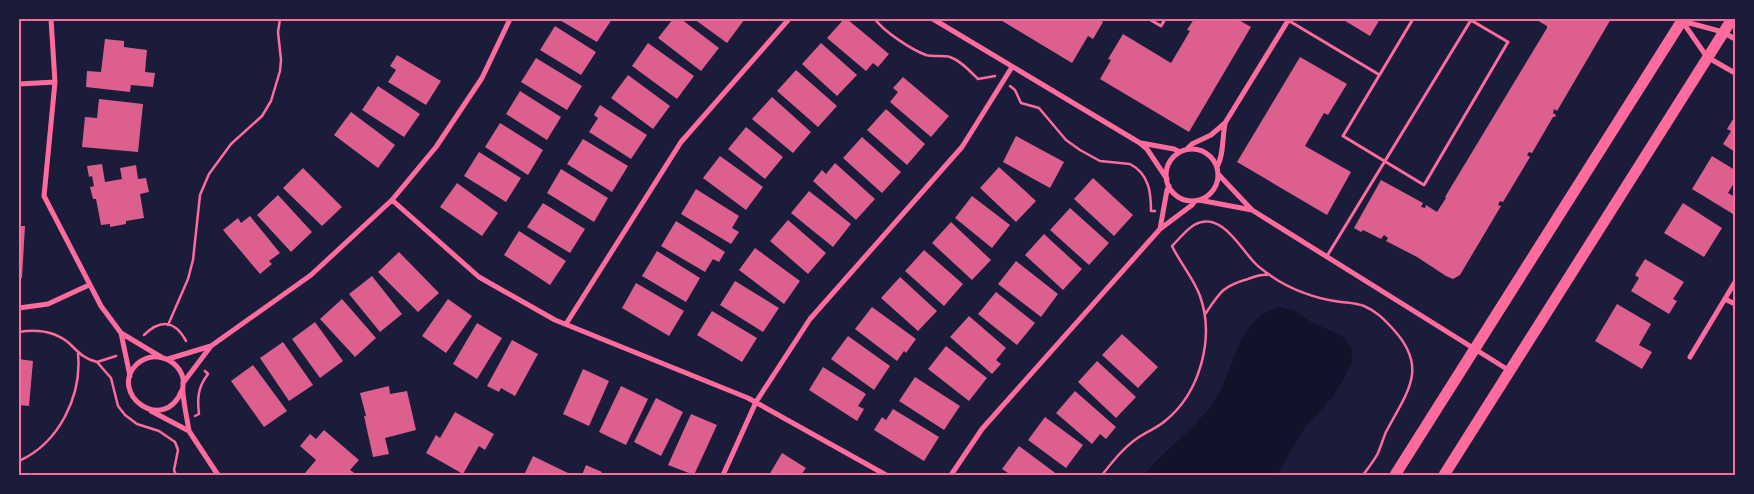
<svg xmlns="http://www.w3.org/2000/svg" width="1754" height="494" viewBox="0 0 1754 494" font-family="Spectral,serif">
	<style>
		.water { fill: #12122b }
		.building { fill: #dd5f8e }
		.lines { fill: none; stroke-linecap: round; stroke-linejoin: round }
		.path { stroke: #ff6b9d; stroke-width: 2.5 }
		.service { stroke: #ff6b9d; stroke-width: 3 }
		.minor { stroke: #ff6b9d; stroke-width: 5 }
		.primary { stroke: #ff6b9d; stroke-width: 11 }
		.neatline { fill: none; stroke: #ff6b9d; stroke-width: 2 }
	</style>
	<rect width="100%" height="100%" fill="#1b1b3a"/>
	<path class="water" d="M1281 307 1296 311 1312 323 1341 335 1351 347 1352 361 1343 381 1331 399 1305 427 1277 475H1144C1165 449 1194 430 1213 403 1232 376 1234 338 1259 316 1264 311 1274 310 1281 307Z"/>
	<path class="building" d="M558 19H612L597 42Z
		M673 19H681L719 48 701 71 658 38Z
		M694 19H742L744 20 727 43Z
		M844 19H847L889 54 878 67 873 63 866 71 827 38Z
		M999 19H1098L1103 22 1093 39 1088 36 1072 63Z
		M1194 19H1237L1251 27 1189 132 1100 79 1111 60 1108 59 1123 34 1171 63 1190 31 1187 30Z
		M1342 19H1380L1370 36Z
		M1535 19H1611L1557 111 1554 109 1553 113 1556 115 1555 117H1553L1532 153 1529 152 1527 155 1530 157 1503 202 1500 201 1498 205 1501 206 1460 275 1453 279 1446 276 1417 257 1386 241 1388 238 1384 235 1381 239 1363 230 1361 232 1354 228 1381 180 1423 203 1421 207 1425 208 1426 205 1437 212 1446 198 1445 197 1547 28V26Z
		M555 26 596 52 581 75 540 50Z
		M105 39 124 41V47L147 50 145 72 155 73 153 87 131 85 130 92 86 87 87 71 101 72Z
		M648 43 694 76 677 99 632 66Z
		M821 43 857 75 837 96 802 64Z
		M397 55 441 81 426 105 388 82 396 70 390 66Z
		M1300 57 1347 84 1328 115 1324 113 1305 146 1351 172 1327 215 1237 162Z
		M536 58 582 86 567 110 521 82Z
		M796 70 837 106 818 127 777 91Z
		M628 75 670 106 653 129 611 98Z
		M903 77 949 116 931 137 890 102 898 92 893 88Z
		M378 86 420 114 404 137 362 110Z
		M520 91 561 117 547 140 506 114Z
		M772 97 811 132 793 153 752 119Z
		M99 99 143 104 138 152 82 147 85 117 97 118Z
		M600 105 647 135 631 159 589 132 598 118 594 115Z
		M886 109 925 144 907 165 867 130Z
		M351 112 395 145 378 168 334 135Z
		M1735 116V152L1723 144 1731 131 1727 129Z
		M500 123 543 150 528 175 485 147Z
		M746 127 783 157 765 179 728 149Z
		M1016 136 1064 162 1050 188 1003 162Z
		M862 137 901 172 882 193 843 158Z
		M583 139 628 166 612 192 567 164Z
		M479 152 521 178 506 202 464 176Z
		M720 156 763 187 746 210 703 178Z
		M1712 156 1735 170V181L1728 193 1735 197V210L1733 214 1692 189Z
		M835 163 875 199 856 220 813 181 822 170 826 174Z
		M102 164 105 182 122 179 120 168 136 165 138 179 146 178 149 192 140 194 144 218 126 221V224L110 227V224L101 225 96 199H93L90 187 94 186 92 176 89 177 87 166Z
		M999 167 1036 201 1016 222 980 188Z
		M303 168 342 207 322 226 283 188Z
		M561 169 608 198 594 222 547 193Z
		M1093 178 1133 215 1114 236 1074 199Z
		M457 183 498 213 482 236 440 207Z
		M696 189 739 216 732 228 739 232 731 244 681 214Z
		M809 191 851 224 833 247 791 213Z
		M278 195 312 232 291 252 257 215Z
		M972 196 1010 225 992 248 955 218Z
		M543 203 585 229 570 253 527 227Z
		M1683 203 1722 228 1704 257 1664 233Z
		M1070 208 1109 243 1089 265 1050 230Z
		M250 216 280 253 269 261 272 264 260 274 223 230 238 218 241 223Z
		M788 220 826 253 808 274 770 241Z
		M676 221 725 252 719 262 713 259 705 272 661 246Z
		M951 222 991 260 972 280 932 243Z
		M19 226H25L22 278H19Z
		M519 231 566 261 550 285 504 255Z
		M1044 234 1082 269 1063 290 1025 255Z
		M755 248 800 281 784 304 739 270Z
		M924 250 963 284 944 306 905 271Z
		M657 251 700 278 686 302 642 276Z
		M399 252 439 293 418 312 378 272Z
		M1645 259 1684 282 1673 299 1677 301 1669 314 1631 291 1639 278 1635 275Z
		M1016 261 1058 294 1041 317 998 284Z
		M372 276 402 314 380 332 349 294Z
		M900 277 937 311 918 331 881 298Z
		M735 281 779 308 763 332 720 305Z
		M636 283 684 311 669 336 622 308Z
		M996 292 1035 323 1017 345 978 314Z
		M342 299 376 338 355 357 320 319Z
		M448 299 472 316 446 353 422 336Z
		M1617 304 1651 324 1639 345 1652 352 1642 369 1595 341Z
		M872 307 916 339 906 353 904 351 897 361 855 329Z
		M712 311 757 338 742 362 697 335Z
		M969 316 1006 348 996 360 1001 364 992 374 950 337Z
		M315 322 343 361 320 378 292 339Z
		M477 323 502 338 477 379 453 364Z
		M1122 334 1158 367 1138 388 1102 355Z
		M848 336 890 366 874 390 831 359Z
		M512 340 538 354 515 396 501 388 499 392 487 386Z
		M283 342 313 385 289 401 260 358Z
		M946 346 987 378 969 401 928 369Z
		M19 359 33 361 29 406 19 405Z
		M1097 361 1136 397 1116 418 1078 382Z
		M253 365 287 411 264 427 231 381Z
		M823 367 866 394 858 406 864 409 857 421 809 390Z
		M583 369 609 381 589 426 563 414Z
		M915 377 960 406 944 430 899 401Z
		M389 386 390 394 407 391 416 430 385 438 389 454 373 457 364 416H366L360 393Z
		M621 386 648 399 626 445 599 432Z
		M1075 391 1116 427 1106 439 1100 434 1092 444 1056 413Z
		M656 398 683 412 661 456 634 442Z
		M893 409 939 437 924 461 874 430 882 417 886 420Z
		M455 412 494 434 485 450 479 446 463 474 426 453 436 435 440 438Z
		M691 414 717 425 694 475 668 465Z
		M1045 417 1083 445 1066 468 1028 440Z
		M324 430 359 460 350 470 357 475H308L305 473 316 460 300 446 310 434 316 439Z
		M1019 446 1058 475H1011L1002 469Z
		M782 453 806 468 801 475H769Z
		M533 456 570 474V475H524Z
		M586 465 602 472 600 475H582Z"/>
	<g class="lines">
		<path class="path" d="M875 19C883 31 912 50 926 55 934 57 943 55 950 57 961 61 970 71 978 79L995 76
			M1010 86 1015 90 1021 103 1039 108 1066 140 1080 150 1100 161 1130 164C1149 174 1151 192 1151 211H1155
			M1206 313C1220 292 1223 286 1248 279 1254 277 1261 274 1267 275
			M168 325 188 279 193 260 200 195 209 174 231 144 262 116 271 101 280 71 281 60 278 32 280 19
			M19 332C38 329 56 331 71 345 80 354 85 359 97 362
			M144 335C160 319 175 320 186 341
			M116 356 97 362 111 378 118 406 125 415 137 424 159 431 175 442 178 450 174 470 176 475
			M195 416 199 414C197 398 198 387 208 374L205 371
			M19 461C59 443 82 396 78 354
			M1102 475C1113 461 1124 447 1139 437 1148 431 1157 428 1165 421 1200 393 1215 338 1200 296 1193 277 1180 263 1172 246 1179 239 1186 230 1194 225 1220 210 1239 246 1253 261 1257 266 1263 270 1267 273 1288 289 1316 299 1341 302 1349 303 1356 303 1364 306 1376 311 1384 319 1393 329 1430 369 1406 393 1386 432 1383 439 1381 446 1378 453 1374 461 1368 468 1363 475"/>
		<path class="service" d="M1149 19 1161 26 1165 19
			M1286 19 1378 74
			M1413 19 1343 136 1424 185 1508 42 1469 19
			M1327 256 1471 20"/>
		<path class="minor" d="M51 19 55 82 44 196 101 306 121 333 161 357
			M933 19 1140 143 1147 149 1167 179
			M1682 21 1707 57 1735 73
			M1682 21 1723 32 1735 39
			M19 84 55 82
			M1141 143 1174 149 1180 152
			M1187 149 1192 144 1211 135 1225 123 1289 19
			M1166 175a26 26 0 1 1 52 0a26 26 0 1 1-52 0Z
			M1217 167C1224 155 1222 138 1225 124
			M1218 174 1252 210 1510 371
			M392 200 479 277 555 320 748 398 886 475
			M1199 200 1252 210
			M1160 229 1167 190 1169 186
			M1725 299 1735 304
			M19 308 48 304 89 285
			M566 324 681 142 789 19
			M121 333 130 376
			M1690 357 1735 282
			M168 359 211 346
			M183 383 211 346 311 275 392 200 436 147 482 78 510 19
			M182 390C164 436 107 393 137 364 143 359 151 356 158 357 170 358 180 367 183 378 184 383 182 388 183 393 184 406 187 418 189 431
			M151 411 189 431 218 475
			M723 475 756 402 810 319 962 147 1012 67
			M951 475 982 429 1160 229 1192 205 1195 201"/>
		<path class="primary" d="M1395 475 1683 19
			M1444 475 1732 19"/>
	</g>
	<rect width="1754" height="494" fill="none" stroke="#1b1b3a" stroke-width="40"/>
	<rect x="20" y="20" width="1714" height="454" class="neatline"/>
</svg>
